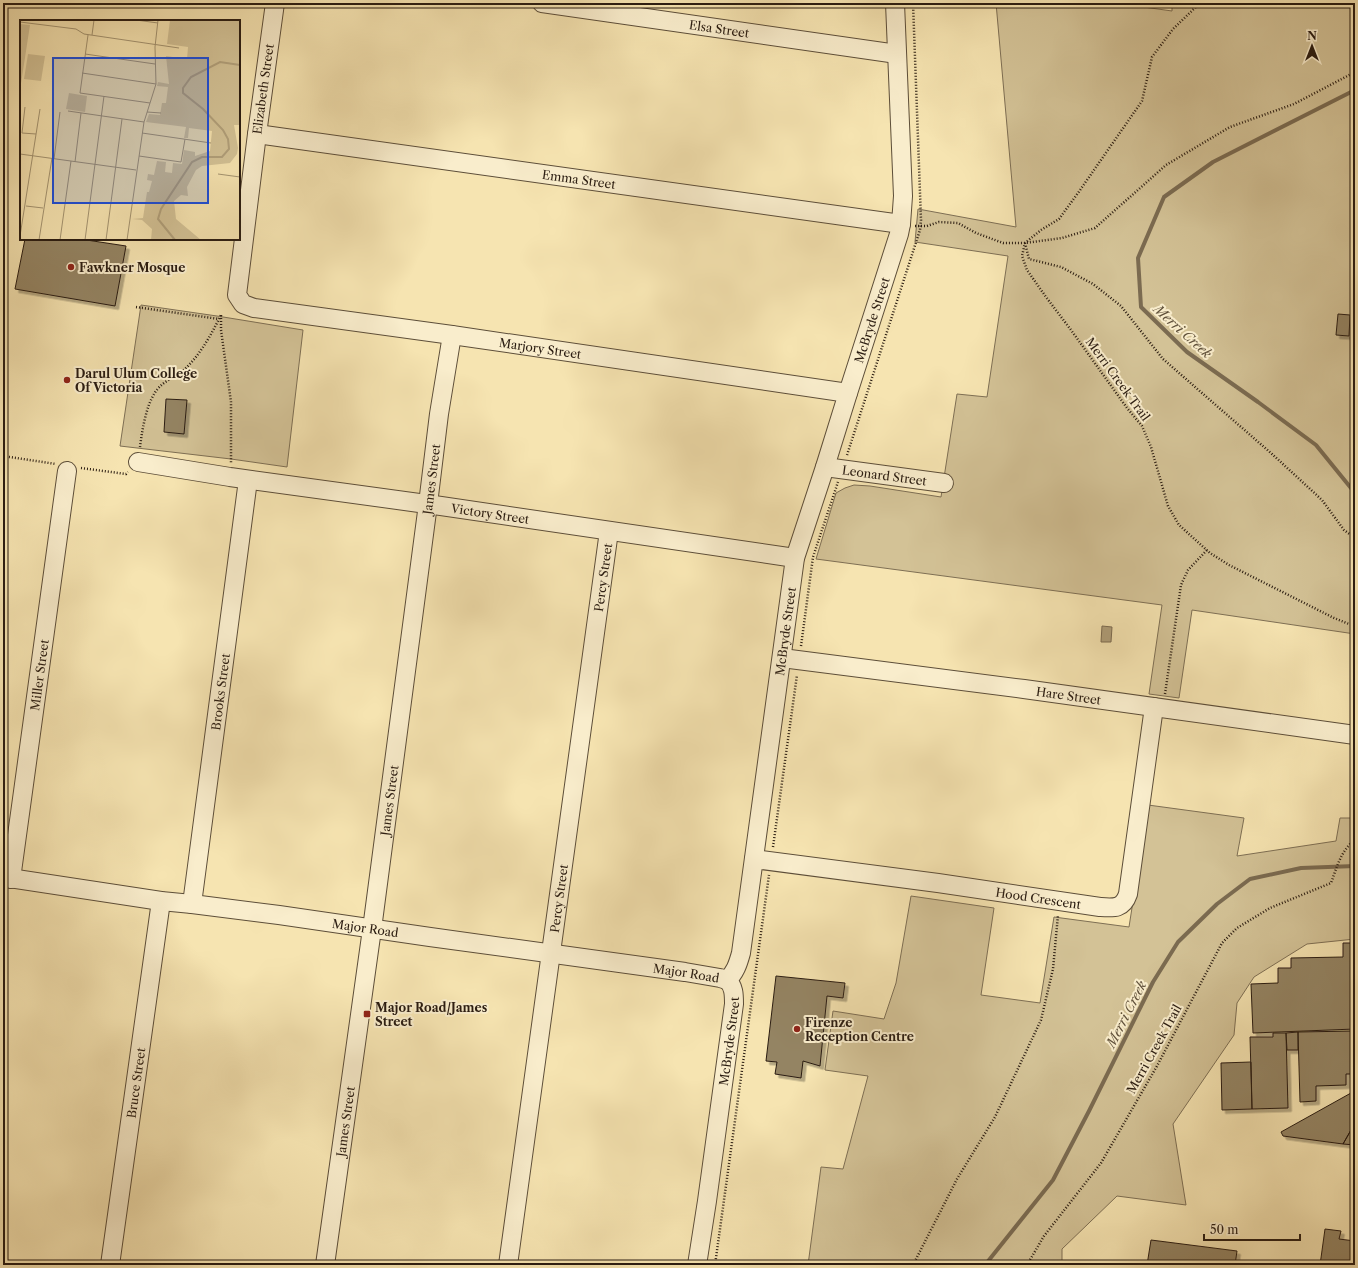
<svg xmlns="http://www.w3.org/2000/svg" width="1358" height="1268" viewBox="0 0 1358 1268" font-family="'Libre Caslon Text',serif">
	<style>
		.green { fill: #d3c296; stroke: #7e6f54 }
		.water { fill: #b1a07b; stroke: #7b6b51 }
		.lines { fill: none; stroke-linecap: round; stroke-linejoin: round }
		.stream { stroke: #7b6b51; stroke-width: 4 }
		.building { fill: #948464; stroke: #2a1c11; filter: url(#shadow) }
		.minor-casing { stroke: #5d4e39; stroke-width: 20 }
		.path { stroke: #2a1c11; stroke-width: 2.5; stroke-dasharray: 1 2; stroke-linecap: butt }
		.minor { stroke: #f9edcc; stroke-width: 18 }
		.poi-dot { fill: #8f2418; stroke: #f9edcc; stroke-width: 1.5 }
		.labels { text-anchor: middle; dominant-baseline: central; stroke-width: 4; stroke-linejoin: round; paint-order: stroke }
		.street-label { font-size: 12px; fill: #2a1c11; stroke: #f9edcc }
		.poi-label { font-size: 12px; font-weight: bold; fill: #2a1c11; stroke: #f9edcc; text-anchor: start }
		.water-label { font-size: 13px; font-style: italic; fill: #60513b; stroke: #f9edcc }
		.inset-river { fill: none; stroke: #b1a07b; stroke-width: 2 }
		.inset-road { fill: none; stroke: #a49471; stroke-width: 1 }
		.view { fill: #1d4ed8; fill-opacity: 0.15; stroke: #1d4ed8; stroke-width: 2 }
		.inset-edge { fill: none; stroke: #2a1c11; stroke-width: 2 }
	</style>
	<defs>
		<filter id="shadow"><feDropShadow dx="3.5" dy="3.5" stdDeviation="0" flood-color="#0004"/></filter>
	</defs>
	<rect width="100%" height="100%" fill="#f6e4b1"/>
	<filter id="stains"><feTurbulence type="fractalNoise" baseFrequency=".005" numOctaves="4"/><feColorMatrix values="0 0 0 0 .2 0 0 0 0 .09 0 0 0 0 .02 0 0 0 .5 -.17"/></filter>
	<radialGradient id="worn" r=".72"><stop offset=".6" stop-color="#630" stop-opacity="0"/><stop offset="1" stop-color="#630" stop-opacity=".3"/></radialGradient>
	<path class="green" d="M996 3H1115L1172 11V3H1355V634L1192 610 1179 698 1149 694 1162 605 816 559 836 493 845 488 854 485 870 486 941 497 957 394 987 397 1008 256 915 242 918 209 1016 227Z
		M141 305 217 316 303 330 287 467 231 459 120 446Z
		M1148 805 1244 818 1237 856 1336 841 1340 818H1355V939L1307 944 1254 977 1237 1003 1234 1035 1173 1124 1186 1205 1117 1196 1062 1249V1265H808L821 1167 843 1169 868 1076 825 1070 833 1011 884 1019 896 983 911 896 994 908 981 995 1040 1003 1054 917 1129 927Z"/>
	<path class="water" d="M1102 626 1112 627 1111 642H1101Z"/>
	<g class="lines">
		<path class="stream" d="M1355 90 1213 162 1164 197 1138 258 1141 307 1187 352 1258 402 1316 445 1355 493
			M985 1265 1053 1180 1089 1111 1153 982 1178 942 1217 904 1250 879 1301 868 1355 866"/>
	</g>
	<path class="building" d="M25 239H80L126 246 115 306 15 289Z
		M1338 314 1350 315 1349 336 1336 335Z
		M166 399 187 400 184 434 164 432Z
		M1343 943H1355V1029L1253 1033 1251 984 1278 983V968H1291V958L1343 957Z
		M776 976 845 983 843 998 827 996 820 1066 803 1061 801 1078 775 1074 777 1062 766 1061Z
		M1355 1031V1074H1346V1085L1316 1086V1101L1300 1102 1298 1032Z
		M1298 1032V1050H1287L1286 1033Z
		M1273 1033H1286L1288 1108 1252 1109 1250 1037H1273Z
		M1251 1062 1252 1109 1222 1110 1221 1063Z
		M1351 1093 1355 1096V1123L1343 1144 1283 1136 1281 1132Z
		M1355 1123V1145L1343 1144Z
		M1325 1229 1341 1231 1339 1239 1355 1241V1265H1320Z
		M1151 1240 1237 1251 1235 1265H1147Z"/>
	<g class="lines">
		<g class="minor-casing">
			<g id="minor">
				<path id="s1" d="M275 3 257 134 237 295 243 304 254 308 452 335 848 393"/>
				<path id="s2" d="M542 3 897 54"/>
				<path id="s3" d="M257 134 901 224"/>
				<path id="s4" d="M138 462 230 477 441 506 795 558"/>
				<path id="s5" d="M825 467 944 483"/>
				<path id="s6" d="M782 658 1024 689 1355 735"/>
				<path id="s7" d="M754 859 938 883 1100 907C1114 908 1123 909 1128 894L1154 707"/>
				<path id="s8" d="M3 877 161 901 192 904 279 915 430 937 685 972 720 978 727 980"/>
				<path id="s9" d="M11 879 67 471"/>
				<path id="s10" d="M192 904 248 480"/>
				<path id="s11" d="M110 1265 161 901"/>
				<path id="s12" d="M325 1265 372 929 428 504 439 414 452 335"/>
				<path id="s13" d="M508 1265 609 531"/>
				<path id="s14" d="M697 1265 707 1201 734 1004C734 995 734 986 727 980 735 973 738 964 741 953L795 558 825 467 848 393 899 234 901 224 903 196 895 3"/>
			</g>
		</g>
		<path class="path" d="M1200 3 1173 29 1152 57 1142 101 1078 193 1059 219 1041 230 1025 243 1022 256 1027 270 1046 297 1071 330 1127 408 1142 426 1151 447 1168 506 1179 525 1210 553 1229 565 1334 618 1349 624H1355
			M915 226H927L939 222 958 223 976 233 1003 243H1025L1062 238 1095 228 1166 165 1230 127 1294 104 1355 72
			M1025 243 1029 259 1061 267 1093 284 1121 306 1163 359 1272 454 1322 500 1344 530 1355 538
			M136 307 219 319
			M221 315V330L231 402V464
			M140 447C142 431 146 405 156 391 164 380 178 376 187 367 202 352 212 333 221 315
			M847 455 920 230 921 220 913 3
			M3 456 56 464
			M81 468 126 474 128 472
			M801 646 813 557 838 482
			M1165 694 1181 585 1188 570 1207 550
			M773 847 797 675
			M715 1265 769 875
			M913 1265 957 1179 995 1117 1041 1020 1053 969 1058 915
			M1027 1265 1044 1236 1101 1163 1157 1066 1222 943 1237 928 1270 908 1331 883C1337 867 1341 850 1355 840"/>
		<use href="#minor" class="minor"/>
	</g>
	<g class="poi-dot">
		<circle cx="71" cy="267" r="4"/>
		<circle cx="67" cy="380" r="4"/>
		<rect x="363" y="1010" width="8" height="8" rx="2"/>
		<circle cx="797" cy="1029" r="4"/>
	</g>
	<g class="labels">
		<g class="street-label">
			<text stroke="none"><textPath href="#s2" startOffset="179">Elsa Street</textPath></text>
			<text transform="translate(263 89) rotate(-82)">Elizabeth Street</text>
			<text stroke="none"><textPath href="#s3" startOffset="325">Emma Street</textPath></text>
			<text stroke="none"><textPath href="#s14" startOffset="969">McBryde Street</textPath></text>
			<text stroke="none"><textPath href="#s1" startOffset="606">Marjory Street</textPath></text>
			<text transform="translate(1118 379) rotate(54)">Merri Creek Trail</text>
			<text stroke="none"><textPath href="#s5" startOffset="60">Leonard Street</textPath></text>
			<text stroke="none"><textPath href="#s12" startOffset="793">James Street</textPath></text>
			<text stroke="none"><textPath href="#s4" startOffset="356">Victory Street</textPath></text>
			<text stroke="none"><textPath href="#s13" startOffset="694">Percy Street</textPath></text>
			<text stroke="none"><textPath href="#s14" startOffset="645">McBryde Street</textPath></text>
			<text stroke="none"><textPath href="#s9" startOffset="206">Miller Street</textPath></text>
			<text stroke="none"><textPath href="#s10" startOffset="214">Brooks Street</textPath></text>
			<text stroke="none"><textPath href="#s6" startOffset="289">Hare Street</textPath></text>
			<text stroke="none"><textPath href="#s12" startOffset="469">James Street</textPath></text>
			<text stroke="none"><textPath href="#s13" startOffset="370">Percy Street</textPath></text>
			<text stroke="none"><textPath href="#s7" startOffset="287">Hood Crescent</textPath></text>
			<text stroke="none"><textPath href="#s8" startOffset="366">Major Road</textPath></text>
			<text stroke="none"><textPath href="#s8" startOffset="690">Major Road</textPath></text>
			<text stroke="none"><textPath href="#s14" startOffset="226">McBryde Street</textPath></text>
			<text transform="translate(1154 1049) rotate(-61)">Merri Creek Trail</text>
			<text stroke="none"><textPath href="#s11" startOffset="184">Bruce Street</textPath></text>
			<text stroke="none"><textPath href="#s12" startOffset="145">James Street</textPath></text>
		</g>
		<g class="poi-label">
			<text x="79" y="267">Fawkner Mosque</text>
			<text x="75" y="373">Darul Ulum College<tspan x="75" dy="14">Of Victoria</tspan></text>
			<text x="375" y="1007">Major Road/James<tspan x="375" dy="14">Street</tspan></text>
			<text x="805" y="1022">Firenze<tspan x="805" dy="14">Reception Centre</tspan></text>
		</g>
		<g class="water-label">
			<text transform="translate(1183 331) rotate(42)">Merri Creek</text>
			<text transform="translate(1126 1014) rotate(-63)">Merri Creek</text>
		</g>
	</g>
	<g transform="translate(20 20)">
		<rect width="220" height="220" fill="#f6e4b1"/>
		<path d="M150 0H220V105H214L218 128 217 134 210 143 182 146 176 150 167 167 168 176 161 175 154 181 156 199 181 220H131L132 209 122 200 112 199 123 198 127 172H129L132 161 127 160 128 154 134 155 137 141 146 142 145 152 152 153 153 143 162 144 164 130 175 132V136L190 131 192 111 169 108 168 118H164L166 107 126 102 129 94 140 95 142 83H146L148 67 137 66 138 62 149 64 146 36 167 39 168 27 147 24ZM0 4 10 5 0 70ZM8 34 25 36 21 61 4 59ZM49 73 67 76 65 92 46 89Z" fill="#d3c296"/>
		<path class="inset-river" d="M155 220 138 199 141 189 172 142 182 137H202L209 129 208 119 203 110 183 89 163 73V68L171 57 200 42 220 45"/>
		<path class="inset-road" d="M116 0 138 3M0 2 56 9 64 14 159 28M68 15 60 73 130 83M72 15 74 0M65 34 135 44M62 53 136 64M5 87 2 113 16 114M48 91 124 102M127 92 141 93M122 113 191 123M0 134 116 150M119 136 161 142 165 119M34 139 40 92M55 142 61 93M198 154 220 157M6 186 23 188M0 216 20 89M19 220 32 138M40 220 51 141M65 220 84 76M86 220 102 99M107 220 124 102 136 64 135 27 138 0"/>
		<path class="view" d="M33 38H188V183H33Z"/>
		<rect width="220" height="220" class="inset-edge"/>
	</g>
	<rect width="1358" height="1268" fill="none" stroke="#f6e4b1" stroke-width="16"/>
	<rect x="4" y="4" width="1350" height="1260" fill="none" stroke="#2a1c11" stroke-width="2"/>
	<rect x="8" y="8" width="1342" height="1252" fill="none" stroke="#2a1c11"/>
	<g transform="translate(1312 46)" stroke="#f9edcc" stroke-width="3" paint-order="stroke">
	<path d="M0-3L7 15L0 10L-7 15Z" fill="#2a1c11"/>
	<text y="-6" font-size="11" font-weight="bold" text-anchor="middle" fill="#2a1c11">N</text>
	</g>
	<path d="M1204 1234v6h96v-6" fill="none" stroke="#2a1c11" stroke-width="2"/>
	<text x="1210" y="1234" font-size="12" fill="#2a1c11" stroke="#f9edcc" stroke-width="3" paint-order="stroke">50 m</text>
	<rect width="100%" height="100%" filter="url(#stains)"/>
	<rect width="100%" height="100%" fill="url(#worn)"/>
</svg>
